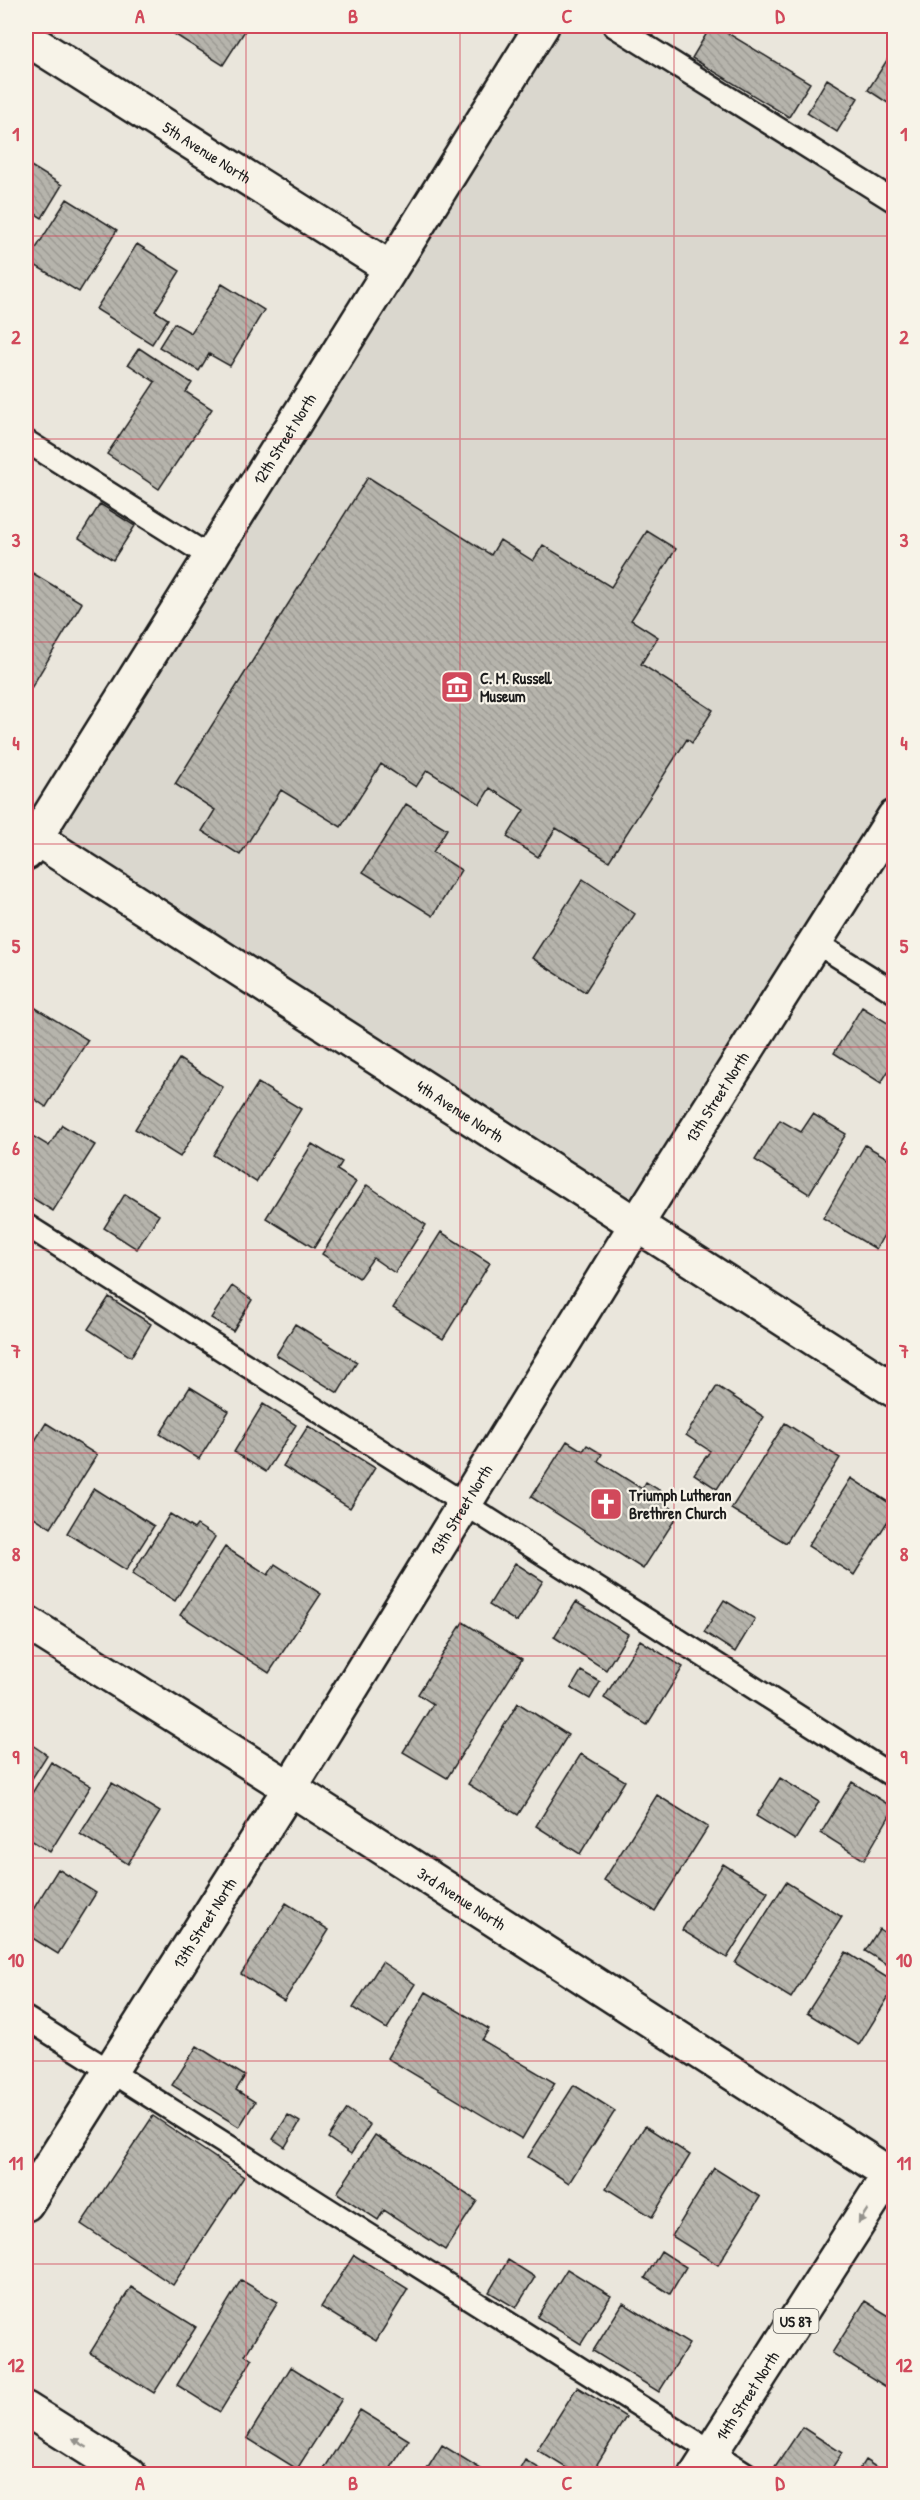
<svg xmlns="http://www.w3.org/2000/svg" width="920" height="2500" viewBox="0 0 920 2500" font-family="'Patrick Hand',sans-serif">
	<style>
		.built { fill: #dad7ce }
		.building { fill: url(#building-back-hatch); stroke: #1c1c1c; stroke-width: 1.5 }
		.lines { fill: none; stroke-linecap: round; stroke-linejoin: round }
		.service-casing { stroke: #1c1c1c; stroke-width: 26 }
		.minor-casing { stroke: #1c1c1c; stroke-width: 38 }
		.secondary-casing { stroke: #1c1c1c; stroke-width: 38 }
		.primary-casing { stroke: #1c1c1c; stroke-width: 38 }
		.service { stroke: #f7f3e8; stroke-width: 21 }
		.minor { stroke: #f7f3e8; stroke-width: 33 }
		.secondary { stroke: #f7f3e8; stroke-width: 33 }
		.primary { stroke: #f7f3e8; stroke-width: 33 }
		.oneway { fill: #94928c }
		.grid { fill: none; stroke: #d1495b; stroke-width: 1.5; stroke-opacity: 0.55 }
		.labels { text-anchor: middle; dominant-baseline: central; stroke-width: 4.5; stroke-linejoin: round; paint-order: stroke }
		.shield { fill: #f7f3e8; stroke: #5e5c59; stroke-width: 1.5 }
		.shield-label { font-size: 15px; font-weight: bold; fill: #1c1c1c }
		.street-label { font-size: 16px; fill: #1c1c1c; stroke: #f7f3e8 }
		.poi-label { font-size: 16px; font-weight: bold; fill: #1c1c1c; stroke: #f7f3e8; text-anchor: start }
		.neatline { fill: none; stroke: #d1495b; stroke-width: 2 }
		.grid-label { font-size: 20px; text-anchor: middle; font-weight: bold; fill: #d1495b }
	</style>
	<defs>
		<pattern id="building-back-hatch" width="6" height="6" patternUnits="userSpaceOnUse" patternTransform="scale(1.5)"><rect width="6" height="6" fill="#b6b4ac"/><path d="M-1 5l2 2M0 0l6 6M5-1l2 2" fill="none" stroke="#9c9a93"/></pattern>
	</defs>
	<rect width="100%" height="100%" fill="#eae6dc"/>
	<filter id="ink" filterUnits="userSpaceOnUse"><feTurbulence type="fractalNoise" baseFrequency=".0167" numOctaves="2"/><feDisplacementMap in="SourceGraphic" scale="12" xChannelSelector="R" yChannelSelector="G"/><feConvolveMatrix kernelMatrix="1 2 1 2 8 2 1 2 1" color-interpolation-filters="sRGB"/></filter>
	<g filter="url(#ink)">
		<path class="built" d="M542 26H614L894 201V817L636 1225 34 838Z"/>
		<path class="building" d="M175 26H248L223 65 171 32Z
			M711 26H716L810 83 789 117 692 58Z
			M894 49V107L868 90Z
			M827 79 858 98 837 132 807 113Z
			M26 163 62 185 42 218 26 208Z
			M67 199 117 230 79 292 28 261Z
			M137 244 180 271 155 311 168 319 152 344 96 309Z
			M222 284 264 310 230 366 209 354 199 371 159 347 174 323 191 333Z
			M139 348 192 383 186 392 212 409 159 489 107 454 155 382 128 364Z
			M368 477 491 555 500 540 533 561 543 545 611 587 647 531 676 549 631 620 658 637 641 664 713 710 692 743 687 739 609 861 556 828 538 857 507 837 524 810 490 788 480 804 427 770 416 787 381 764 341 827 281 790 240 855 202 831 215 810 175 784Z
			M100 504 135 526 113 560 79 538Z
			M26 569 82 603 30 690 26 687Z
			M406 804 447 829 433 852 461 870 433 916 363 872Z
			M583 879 635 914 585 992 532 958Z
			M34 1007 88 1040 46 1107 26 1093V1019Z
			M862 1007 894 1027V1062L881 1083 834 1053Z
			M179 1059 223 1087 180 1157 135 1129Z
			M258 1083 301 1109 256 1182 213 1155Z
			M813 1114 846 1134 809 1194 755 1160 780 1120 801 1132Z
			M62 1125 95 1145 53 1211 26 1194V1132L49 1146Z
			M312 1144 342 1162 337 1170 356 1182 314 1248 266 1218Z
			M865 1145 894 1162V1217L876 1249 823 1218Z
			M367 1185 426 1225 395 1273 373 1258 359 1278 322 1254Z
			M125 1194 159 1215 137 1249 104 1228Z
			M441 1232 490 1263 443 1339 393 1308Z
			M232 1286 252 1300 233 1331 211 1318Z
			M109 1297 151 1324 131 1357 88 1329Z
			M295 1324 357 1362 338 1393 276 1355Z
			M717 1386 764 1417 717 1489 694 1474 710 1451 686 1435Z
			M190 1387 229 1411 199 1459 160 1434Z
			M263 1404 296 1425 266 1472 234 1452Z
			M46 1423 97 1455 51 1528 26 1512V1455Z
			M785 1423 840 1458 786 1543 731 1509Z
			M308 1426 375 1468 350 1508 283 1466Z
			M567 1441 583 1451 587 1445 602 1454 598 1461 642 1489 646 1482 664 1493 659 1500 679 1513 643 1569 531 1497Z
			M851 1478 894 1506V1511L854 1575 808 1546Z
			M94 1488 154 1526 126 1570 67 1533Z
			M170 1514 194 1529 197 1525 215 1537 175 1601 132 1574Z
			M225 1547 268 1575 275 1564 321 1594 269 1673 180 1615Z
			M515 1563 543 1581 517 1622 489 1605Z
			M724 1600 755 1619 735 1652 704 1632Z
			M576 1602 628 1634 606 1670 554 1637Z
			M463 1622 522 1659 447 1778 403 1752 433 1704 418 1694Z
			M640 1640 683 1667 647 1725 604 1698Z
			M581 1671 600 1682 590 1699 571 1688Z
			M518 1703 568 1735 518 1815 468 1784Z
			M26 1741 47 1755 26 1788Z
			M581 1754 625 1781 580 1854 536 1826Z
			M51 1762 91 1786 50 1852 26 1837V1803Z
			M780 1778 819 1802 795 1840 756 1816Z
			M852 1782 894 1808 864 1860 821 1833Z
			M112 1783 160 1812 128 1864 80 1834Z
			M657 1795 708 1827 655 1911 604 1880Z
			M723 1864 768 1892 727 1958 682 1930Z
			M58 1869 96 1893 58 1954 26 1934V1921Z
			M786 1882 842 1917 791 1998 735 1963Z
			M286 1903 329 1930 284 2001 241 1974Z
			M879 1929 894 1939V1969L865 1951Z
			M846 1952 894 1982V1988L859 2045 807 2013Z
			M382 1962 415 1984 387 2029 353 2008Z
			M426 1992 489 2029 482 2040 555 2083 522 2139 387 2058Z
			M197 2046 245 2076 236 2090 255 2102 239 2127 172 2085Z
			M574 2085 615 2111 569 2183 528 2157Z
			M347 2109 370 2125 351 2154 328 2138Z
			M288 2115 300 2122 285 2147 273 2139Z
			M153 2116 244 2177 173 2285 81 2224Z
			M645 2126 690 2155 652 2217 606 2188Z
			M375 2135 477 2201 445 2250 384 2210 378 2220 337 2193Z
			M714 2168 760 2197 718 2265 672 2236Z
			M661 2251 686 2267 670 2294 645 2278Z
			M354 2255 408 2289 376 2341 321 2307Z
			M508 2260 535 2277 516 2308 489 2292Z
			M567 2269 611 2296 581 2344 537 2317Z
			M241 2280 278 2302 245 2355 252 2360 220 2412 177 2385Z
			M131 2287 196 2327 154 2393 90 2353Z
			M865 2301 894 2319V2392L832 2353Z
			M623 2303 689 2344 659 2392 593 2351Z
			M291 2367 342 2399 297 2469 247 2438Z
			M577 2387 626 2417 591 2474H576L537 2450Z
			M360 2410 409 2440 387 2474H321Z
			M802 2427 842 2453 828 2474H777L772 2472Z
			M442 2445 489 2474H424Z
			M525 2460 549 2474H517Z
			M865 2460 887 2474H856Z"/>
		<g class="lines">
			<g class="service-casing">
				<path id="service" d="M614 26 894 201
					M26 441 212 558
					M815 942 894 992
					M26 1225 894 1777
					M26 2018 747 2474"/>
			</g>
			<g class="minor-casing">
				<g id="minor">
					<path id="s1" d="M26 38 390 268"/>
					<path id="s2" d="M26 832 894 1390"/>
					<path id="s3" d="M26 853 542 26"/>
					<path id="s4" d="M26 1622 290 1788 894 2177"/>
					<path id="s5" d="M26 2204 290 1788 636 1225 894 817"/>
				</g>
			</g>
			<g class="secondary-casing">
				<path id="secondary" d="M26 2409 129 2474"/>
			</g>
			<g class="primary-casing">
				<g id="primary">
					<path id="s6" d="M697 2474 894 2167"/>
				</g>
			</g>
			<use href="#service" class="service"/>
			<use href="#minor" class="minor"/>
			<use href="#secondary" class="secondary"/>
			<use href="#primary" class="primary"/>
		</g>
		<defs><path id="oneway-solid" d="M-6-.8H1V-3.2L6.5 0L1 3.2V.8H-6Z" transform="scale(1.5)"/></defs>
		<g class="oneway">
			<use href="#oneway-solid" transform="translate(863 2216) rotate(123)"/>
			<use href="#oneway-solid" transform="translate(80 2443) rotate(-148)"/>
		</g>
	</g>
	<path class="grid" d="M246 26V2474M460 26V2474M674 26V2474M26 236H894M26 439H894M26 642H894M26 844H894M26 1047H894M26 1250H894M26 1453H894M26 1656H894M26 1858H894M26 2061H894M26 2264H894"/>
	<defs>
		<g id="museum-square" transform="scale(1.725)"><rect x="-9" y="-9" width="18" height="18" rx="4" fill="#d1495b" stroke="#f7f3e8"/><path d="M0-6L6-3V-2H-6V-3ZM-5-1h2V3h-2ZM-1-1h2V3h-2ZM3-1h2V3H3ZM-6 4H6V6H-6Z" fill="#fff"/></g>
		<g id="church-square" transform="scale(1.725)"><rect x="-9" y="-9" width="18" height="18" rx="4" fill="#d1495b" stroke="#f7f3e8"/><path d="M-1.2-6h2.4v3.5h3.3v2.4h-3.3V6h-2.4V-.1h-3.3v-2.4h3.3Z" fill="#fff"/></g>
	</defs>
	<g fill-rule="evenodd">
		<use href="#museum-square" x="457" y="687"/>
		<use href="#church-square" x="606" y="1504"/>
	</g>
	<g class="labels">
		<rect class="shield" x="773.5" y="2309" width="45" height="24" rx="4.5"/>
		<g class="shield-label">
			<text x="796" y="2321">US 87</text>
		</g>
		<g class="street-label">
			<text stroke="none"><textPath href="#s1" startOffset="214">5th Avenue North</textPath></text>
			<text stroke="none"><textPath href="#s3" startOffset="488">12th Street North</textPath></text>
			<text stroke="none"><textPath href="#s5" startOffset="1305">13th Street North</textPath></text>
			<text stroke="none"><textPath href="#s2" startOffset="516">4th Avenue North</textPath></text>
			<text stroke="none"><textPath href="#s5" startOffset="819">13th Street North</textPath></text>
			<text stroke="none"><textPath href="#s4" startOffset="516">3rd Avenue North</textPath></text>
			<text stroke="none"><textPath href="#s5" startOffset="333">13th Street North</textPath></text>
			<text stroke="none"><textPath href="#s6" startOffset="93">14th Street North</textPath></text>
		</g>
		<g class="poi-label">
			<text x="480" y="678">C. M. Russell<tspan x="480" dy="18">Museum</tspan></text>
			<text x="629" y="1495">Triumph Lutheran<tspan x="629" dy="18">Brethren Church</tspan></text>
		</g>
	</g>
	<rect width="920" height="2500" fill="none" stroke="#f7f3e8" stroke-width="66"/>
	<rect x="33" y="33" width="854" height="2434" class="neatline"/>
	<g class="grid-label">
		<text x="140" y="23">A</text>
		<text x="353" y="23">B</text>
		<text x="567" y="23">C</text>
		<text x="780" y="23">D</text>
		<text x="16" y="141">1</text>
		<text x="904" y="141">1</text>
		<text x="16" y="344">2</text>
		<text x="904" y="344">2</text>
		<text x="16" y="547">3</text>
		<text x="904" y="547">3</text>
		<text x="16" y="750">4</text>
		<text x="904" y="750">4</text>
		<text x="16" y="953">5</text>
		<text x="904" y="953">5</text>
		<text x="16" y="1155">6</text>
		<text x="904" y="1155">6</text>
		<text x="16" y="1358">7</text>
		<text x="904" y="1358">7</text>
		<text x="16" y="1561">8</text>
		<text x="904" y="1561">8</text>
		<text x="16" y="1764">9</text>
		<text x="904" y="1764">9</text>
		<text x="16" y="1967">10</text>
		<text x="904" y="1967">10</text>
		<text x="16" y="2170">11</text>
		<text x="904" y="2170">11</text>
		<text x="16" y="2372">12</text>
		<text x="904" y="2372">12</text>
		<text x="140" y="2490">A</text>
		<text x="353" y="2490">B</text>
		<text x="567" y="2490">C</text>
		<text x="780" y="2490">D</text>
	</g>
</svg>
